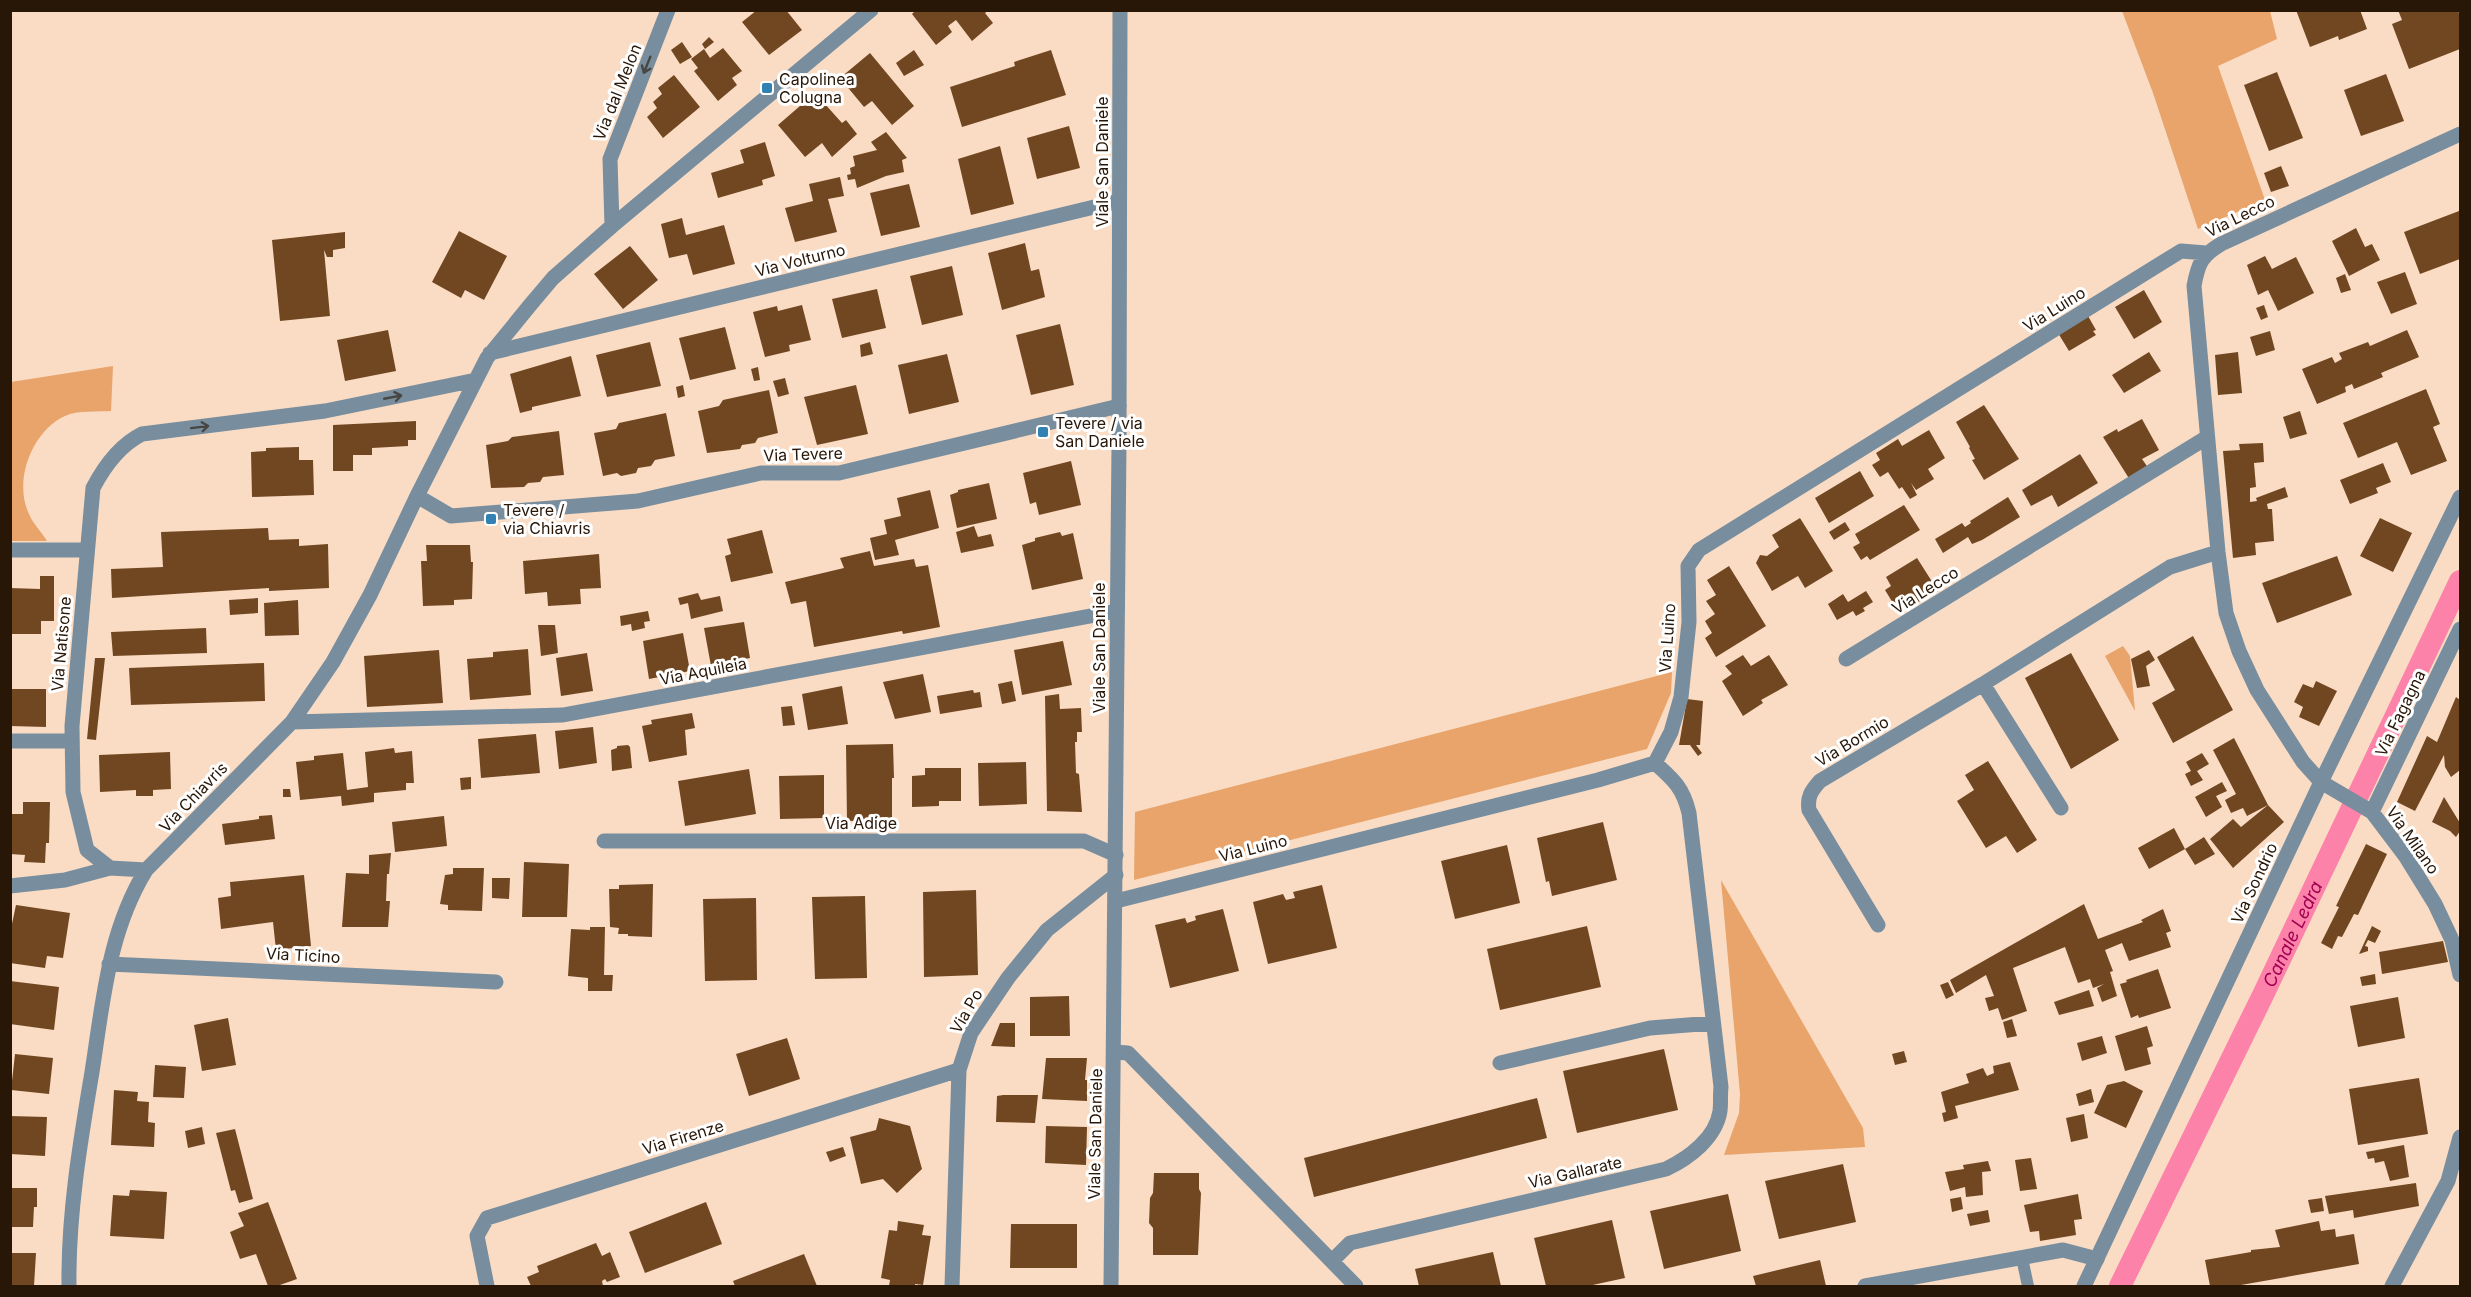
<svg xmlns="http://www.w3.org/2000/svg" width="2471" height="1297" viewBox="0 0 2471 1297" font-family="Inter,sans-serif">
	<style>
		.green { fill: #e8a46b }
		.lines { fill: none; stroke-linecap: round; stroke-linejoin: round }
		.canal { stroke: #fd82aa; stroke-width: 22 }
		.building { fill: #714721 }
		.service { stroke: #788e9e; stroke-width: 12 }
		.minor { stroke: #788e9e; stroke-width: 15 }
		.tertiary { stroke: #788e9e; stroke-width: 15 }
		.oneway { stroke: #484643 }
		.poi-dot { fill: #3281b3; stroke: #fff; stroke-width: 2 }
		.labels { text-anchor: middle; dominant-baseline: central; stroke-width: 6; stroke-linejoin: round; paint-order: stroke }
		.poi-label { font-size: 16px; fill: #281607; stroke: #fff; text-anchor: start }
		.street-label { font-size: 16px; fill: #281607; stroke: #fff }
		.water-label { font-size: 18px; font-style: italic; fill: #9f0051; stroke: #fff }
	</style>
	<rect width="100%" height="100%" fill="#fadcc4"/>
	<path class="green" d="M2122 11H2270L2277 39 2218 66 2265 200 2198 229 2153 93Z
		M113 366 111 411C98 412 78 410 65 416 32 431 13 481 29 514 33 524 42 532 47 541H11V382Z
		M2123 646 2130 656 2135 711 2105 656Z
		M1672 672 1671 693 1647 749 1134 880 1135 812Z
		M1721 880 1863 1128 1865 1147 1724 1155 1739 1113 1740 1094Z"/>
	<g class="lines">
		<path class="canal" id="s1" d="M2120 1286 2263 995 2460 581"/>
	</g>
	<path class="building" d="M757 10H786L802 30 769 55 742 22Z
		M916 10H989L985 13 993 23 972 41 956 20 948 26 952 32 936 45 912 14Z
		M2296 10H2360L2367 29 2339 40 2338 36 2310 47Z
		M2398 10H2458L2460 17V49L2409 69 2392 24 2402 20Z
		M709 37 714 42 705 49 702 44Z
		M682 42 692 57 680 64 671 50Z
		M723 48 742 71 732 78 737 85 718 101 694 71 698 68 691 59 704 49 710 58Z
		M914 50 924 65 904 76 896 63Z
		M1051 50 1066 95 962 127 950 87 1015 66 1014 62Z
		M870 53 914 106 892 125 872 101 864 107 840 78Z
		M2277 72 2303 138 2269 151 2244 85Z
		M2386 74 2404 121 2361 136 2344 90Z
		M674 75 700 107 663 138 647 117 657 108 653 102 662 94 658 88Z
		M815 93 842 123 846 120 857 134 832 157 822 143 805 157 778 125Z
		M1069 126 1080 168 1037 179 1027 138Z
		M886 132 907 158 902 160 904 172 886 176 857 188 855 179 848 180 847 175 851 174 850 168 855 166 853 156 877 150 871 142Z
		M765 142 775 176 762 180 763 185 718 198 711 173 744 163 740 150Z
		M1000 146 1014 204 971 215 958 159Z
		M2281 166 2289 186 2271 192 2264 173Z
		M840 177 844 196 828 199 837 232 795 242 785 208 813 201 809 184Z
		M909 184 920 227 881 236 870 193Z
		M2459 211 2460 259 2420 274 2404 232Z
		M682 218 686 235 724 225 735 264 693 275 687 254 669 258 661 224Z
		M2356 228 2365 247 2372 244 2380 260 2349 276 2332 241Z
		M459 231 507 256 484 300 465 290 461 298 432 282Z
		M345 232V248L333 250V257H327L324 250 330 316 280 321 272 240Z
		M1025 243 1031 271 1039 269 1045 297 1002 310 988 253Z
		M630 246 658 280 623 309 594 274Z
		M2265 256 2272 269 2296 257 2314 293 2278 311 2268 290 2258 295 2247 265Z
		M952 266 963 315 922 325 910 276Z
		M2405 272 2417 304 2391 314 2377 282Z
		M2345 274 2351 290 2341 293 2336 278Z
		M877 289 886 328 842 338 832 299Z
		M2144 290 2162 322 2134 339 2115 307Z
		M802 305 811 340 789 345 790 351 765 357 753 312 777 306 778 311Z
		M2264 305 2268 317 2261 320 2256 308Z
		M2088 316 2096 330 2093 331 2096 335 2069 351 2058 333Z
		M1060 324 1074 385 1031 395 1016 335Z
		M725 327 736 369 690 380 679 338Z
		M388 330 396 371 345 381 337 340Z
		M2407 330 2419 357 2381 373 2383 377 2354 389 2352 384 2345 387 2346 392 2317 404 2302 369 2332 357 2335 363 2342 359 2339 353 2368 342 2370 346Z
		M2270 331 2275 350 2256 356 2250 337Z
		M650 342 661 386 607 397 596 355Z
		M870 342 873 354 861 357 860 345Z
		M2149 352 2161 371 2124 393 2112 375Z
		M2238 352 2242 393 2218 395 2215 355Z
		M947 354 959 402 909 414 898 365Z
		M571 356 581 396 532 407V410L520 413 510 374Z
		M758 367 760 380 754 381 751 369Z
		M785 378 789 394 778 397 773 381Z
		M683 385 685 396 678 398 676 387Z
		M856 385 868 434 817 445 804 397Z
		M2426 389 2440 424 2433 427 2447 461 2411 475 2397 442 2358 458 2343 423Z
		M769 390 778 433 758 438 755 443 742 445 740 449 707 453 698 411 719 406 723 400Z
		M1984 405 2019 459 1984 480 1972 460 1975 459 1969 448 1970 447 1956 422Z
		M2300 411 2307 434 2290 439 2283 417Z
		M666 413 675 456 655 460 651 466 638 468 636 473 621 476 617 473 603 476 594 433 616 429 619 423Z
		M2142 419 2159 450 2142 459 2149 469 2130 480 2103 437 2117 429 2118 432Z
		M416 421V440H408V446L372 448V455H353V471H333V425Z
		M1929 430 1945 458 1928 469 1934 479 1916 490 1911 483 1917 495 1910 499 1902 487 1899 489 1888 472 1880 477 1872 465 1880 460 1876 453 1898 439 1902 446Z
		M559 431 564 475 543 477 540 482 528 483 524 487 491 488 486 445 508 441 512 437Z
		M2263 443 2264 462 2254 463 2256 487 2250 488V502L2257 501 2256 498 2285 487 2288 497 2267 504 2268 509H2272L2274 541 2255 543 2256 555 2233 558 2223 451 2240 450 2239 444Z
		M299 447V460H313L314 495 252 497 251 452 266 451V448Z
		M2080 454 2098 483 2058 507 2052 495 2031 506 2022 490Z
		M1071 461 1081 505 1039 515 1036 502 1030 504 1023 473Z
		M2383 463 2391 482 2376 488 2378 493 2350 504 2340 480Z
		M1860 471 1874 496 1829 523 1815 498Z
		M989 483 997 519 957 528 950 495 958 492V490Z
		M930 490 939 528 895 540 899 555 875 560 870 538 887 534 884 520 901 516 897 498Z
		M2008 497 2020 517 1982 540 1972 544 1968 537 1943 553 1935 539 1962 523 1965 527 1971 523 1970 521Z
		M1904 505 1920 530 1870 560 1867 556 1861 560 1853 547 1860 543 1855 534Z
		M1800 518 1833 571 1805 588 1798 576 1772 591 1756 563 1760 555 1767 556 1779 547 1772 535Z
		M2380 518 2412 533 2393 572 2360 556Z
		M1845 522 1850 530 1834 540 1829 532Z
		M974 526 978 537 991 534 994 546 961 553 956 532Z
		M268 528 269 540 299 539V546L328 544 329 588 269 591V588L112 598 111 569 163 567 161 532Z
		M762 530 773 573 731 582 725 556 731 554 727 539Z
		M1060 532 1062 536 1073 533 1083 579 1032 590 1022 545 1035 541V538Z
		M426 545H470L471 562H473L472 599 454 600V605L423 606 421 561H427Z
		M870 551 874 566 914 559 916 567 928 565 940 627 903 634 902 631 814 647 806 601 791 604 785 582 844 568 840 558Z
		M599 554 601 588 580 589 581 604 548 606 547 592 525 594 523 561Z
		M2337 556 2352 595 2277 623 2262 583Z
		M1917 558 1938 591 1899 613 1885 590 1891 586 1886 577Z
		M1729 566 1766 626 1716 657 1705 638 1712 633 1705 621 1715 614 1706 601 1716 595 1707 580Z
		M40 576H54V621H41V634H10V588L40 589Z
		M1866 591 1873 602 1863 608 1865 611 1856 616 1853 611 1837 620 1828 604 1843 594 1848 602Z
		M698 593 701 600 720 596 723 611 691 619 688 603 680 605 678 598Z
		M258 598V613L230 615 229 600Z
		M298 600 299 635 265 636 264 603Z
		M648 611 650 621 644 622 645 628 632 631 631 624 621 626 620 616Z
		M744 622 750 658 711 666 704 628Z
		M538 625H555L558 653 541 656Z
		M206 628 207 653 113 656 111 632Z
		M683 633 690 671 649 679 643 641Z
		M2193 636 2233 710 2173 743 2152 703 2175 690 2157 657Z
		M1063 641 1072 685 1022 695 1014 650Z
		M528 649 531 695 470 700 467 659 493 657V652Z
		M439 650 443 703 367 707 364 656Z
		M2149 650 2155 660 2146 666 2150 686 2137 688 2131 659Z
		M587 653 593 691 561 696 556 658Z
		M2071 653 2119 740 2071 769 2025 678Z
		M1743 655 1751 666 1769 655 1788 685 1761 700 1763 703 1743 716 1722 681 1732 674 1725 666Z
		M95 658H105L96 740 87 739Z
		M264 663 265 701 131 705 129 668Z
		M923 674 931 712 895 719 883 682Z
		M1012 681 1016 701 1002 704 998 684Z
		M2316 681 2337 691 2319 726 2299 717 2303 707 2294 702 2303 684 2313 688Z
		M842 686 848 724 808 730 802 694Z
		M10 689H46V727L10 726Z
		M973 690 974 693 980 692 982 707 940 714 937 696Z
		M1059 694 1060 709 1081 708 1082 732H1077V742H1075L1076 773 1079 774 1082 812 1047 811 1045 696Z
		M2456 697 2460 700V770L2451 777 2445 767 2444 755 2415 811 2397 802 2427 736 2437 742Z
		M1687 699 1703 701 1700 745H1696L1702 753 1698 756 1690 745H1679Z
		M792 706 795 725 783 726 781 707Z
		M692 713 695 728 685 730 687 755 649 762 642 726 652 724 651 720Z
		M593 727 597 763 559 769 555 731Z
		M536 734 540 773 481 778 478 739Z
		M2234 738 2268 805 2284 822 2233 868 2210 839 2233 819 2241 827 2268 805 2247 816 2243 808 2231 813 2225 800 2236 794 2213 750Z
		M893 744 894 778H892V820L847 821 846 745Z
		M628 745 630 747 632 768 612 771 611 750 617 748V746Z
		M394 748 395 753 412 751 414 783H406V790L374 793V802L342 806 341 796 300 800 296 762 314 760V756L343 753 347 790 368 787 365 752Z
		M170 752 171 789 153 790V796H136V790L100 792 99 755Z
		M2202 753 2209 764 2197 771 2203 780 2191 786 2185 774 2191 771 2186 762Z
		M1988 761 2037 840 2017 853 2006 836 1986 848 1957 801 1974 790 1965 775Z
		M1026 762 1027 804 979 806 978 763Z
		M925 768H961V801H939V806L912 807V776L925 775Z
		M749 769 756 814 685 826 678 781Z
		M824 775V818L780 819 779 776Z
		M471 777V789L461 790 460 778Z
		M2222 782 2227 791 2216 796 2222 807 2206 817 2195 797Z
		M283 789H290L291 797H283Z
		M2444 797 2460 823V831L2456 837 2450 831 2432 822Z
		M23 802H50L49 843H46L45 863 24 862 25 855 10 854V814H23Z
		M272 815 275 839 225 845 222 824 259 819V816Z
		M444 816 447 846 395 852 392 822Z
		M1603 822 1617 880 1552 896 1549 881 1546 882 1537 838Z
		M2174 828 2185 849 2149 869 2138 848Z
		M2204 837 2215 854 2195 865 2185 849Z
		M2366 844 2387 854 2358 915 2354 914 2342 937 2338 936 2332 949 2321 943 2339 907 2336 906Z
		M1507 845 1520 903 1455 919 1441 861Z
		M391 853 389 874H387L386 901H390L388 927H342L346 873 369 874V855Z
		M524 862 569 864 567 917H522Z
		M453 868H484L482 911 448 910V905L440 904 445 875 453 874Z
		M304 875 311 946 276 950 273 922 221 929 218 898 231 896 230 882Z
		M492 878H510L509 899 492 898Z
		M653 884 652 937 628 936V934H618L619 928 610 927 609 889H619V885Z
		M1322 885 1337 948 1268 964 1253 902 1283 894 1286 900 1295 898 1293 892Z
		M976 890 978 975 924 977 923 892Z
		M865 896 867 978 815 979 812 897Z
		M756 898 757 980 705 981 703 899Z
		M2084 904 2098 939 2143 922 2141 920 2163 909 2171 931 2166 933 2171 947 2129 961 2122 943 2105 950 2113 971 2110 972 2117 996 2102 1002 2097 988 2104 984 2093 988 2090 979 2078 983 2065 947 2013 968 2027 1011 2002 1020 1998 1008 1989 1011 1985 998 1994 996 1986 975 1956 993 1950 980Z
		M16 905 70 913 63 958 47 956 45 968 10 963V933Z
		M1223 909 1239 971 1170 988 1155 925 1185 918 1187 923 1196 920 1195 916Z
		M1587 926 1601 987 1500 1010 1487 949Z
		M2372 926 2381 931 2375 943 2368 940 2365 946 2368 947V951L2359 954Z
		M590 927H605L604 975H613L612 991H588V978L568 976 571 929 590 930Z
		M2443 941 2448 962 2382 974 2379 952Z
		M2158 969 2171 1008 2139 1018 2138 1015 2131 1018 2120 984 2127 982 2126 980Z
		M2375 974 2376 984 2362 986 2360 977Z
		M10 981 59 987 54 1030 10 1024Z
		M1948 982 1954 995 1946 999 1940 985Z
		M2089 990 2094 1006 2059 1015 2054 1002Z
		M1069 996 1070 1036H1030V997Z
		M2398 997 2405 1038 2358 1047 2350 1006Z
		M228 1018 236 1065 202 1071 194 1025Z
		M2012 1019 2017 1036 2007 1038 2003 1022Z
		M1000 1023H1015V1047L991 1046Z
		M2147 1026 2153 1046 2147 1048 2151 1064 2125 1071 2115 1036Z
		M2102 1036 2107 1053 2082 1061 2077 1043Z
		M787 1038 800 1079 749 1096 736 1054Z
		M1664 1049 1678 1110 1577 1133 1563 1071Z
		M1904 1051 1907 1062 1895 1065 1892 1054Z
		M15 1054 53 1058 49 1094 11 1090Z
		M1046 1058H1087L1085 1080H1087V1101L1042 1099Z
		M2010 1062 2019 1090 1955 1106 1958 1118 1944 1122 1942 1113 1946 1112 1941 1092 1969 1083 1966 1074 1983 1068 1987 1076 1994 1073 1993 1066Z
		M155 1065 186 1067 184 1098 153 1097Z
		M2419 1078 2428 1134 2358 1145 2349 1089Z
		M2124 1081 2143 1091 2126 1128 2094 1113 2107 1085Z
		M2091 1089 2094 1102 2079 1106 2076 1094Z
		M114 1090 138 1092 137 1101 149 1102 148 1122 155 1123 154 1147 111 1145Z
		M1003 1095H1038L1035 1123 996 1122 997 1096Z
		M1537 1098 1547 1138 1314 1197 1304 1158Z
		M2084 1114 2088 1138 2071 1142 2066 1118Z
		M10 1116 47 1117 45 1156 10 1154Z
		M879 1118 910 1126 922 1169 897 1193 883 1179 861 1184 850 1137 876 1130Z
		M1046 1126 1087 1127 1086 1165 1045 1163Z
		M202 1127 205 1144 188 1148 185 1131Z
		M235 1129 253 1199 239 1203 235 1190 231 1191 216 1133Z
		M2404 1145 2409 1177 2390 1181 2384 1161 2375 1163 2374 1158 2368 1159 2366 1152Z
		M843 1147 846 1156 830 1162 826 1152Z
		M2031 1158 2037 1189 2020 1191 2015 1160Z
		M1988 1161 1991 1171 1982 1172 1983 1195 1966 1197 1965 1187 1950 1191 1945 1172 1964 1169 1963 1165Z
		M1843 1164 1856 1222 1779 1239 1765 1181Z
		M1154 1173H1199V1189L1201 1193 1198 1255H1153V1228L1149 1223 1150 1198 1153 1193Z
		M2416 1183 2419 1206 2354 1218 2353 1210 2329 1214 2325 1196Z
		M10 1188H37V1207H34L33 1227H10Z
		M130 1190 167 1192 164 1239 110 1236 113 1195 129 1196Z
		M1728 1194 1741 1251 1664 1269 1650 1211Z
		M2078 1194 2082 1219 2074 1220 2076 1235 2040 1241 2039 1231 2030 1232 2024 1205Z
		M1961 1197 1963 1209 1952 1212 1950 1199Z
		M2322 1198 2324 1211 2311 1213 2308 1200Z
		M268 1202 297 1279 277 1286H268L256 1254 240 1259 230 1232 244 1226 238 1213Z
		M706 1202 722 1244 645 1273 629 1232Z
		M1988 1210 1990 1222 1970 1226 1967 1214Z
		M1612 1220 1625 1278 1588 1286H1546L1534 1238Z
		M898 1221 924 1225 922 1235 931 1236 923 1285 915 1284V1286H889L890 1280 881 1278 889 1230 897 1231Z
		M2319 1221 2321 1231 2335 1229 2336 1237 2354 1234 2359 1264 2241 1285 2210 1286 2205 1260 2251 1252V1250L2280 1247 2275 1230Z
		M1011 1224H1077V1268H1010Z
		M596 1243 602 1256 610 1252 620 1277 607 1282 605 1279 602 1281 603 1286H531L527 1277 539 1272 537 1266Z
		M1493 1252 1501 1286H1419L1415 1269Z
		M10 1253H36L34 1286H10Z
		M804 1254 817 1286H735L733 1281Z
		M1820 1260 1826 1286H1756L1753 1276Z"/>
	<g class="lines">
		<path class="service" d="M2022 1258 2028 1286"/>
		<path class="minor" d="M2460 134 2221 244C2201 256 2198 264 2194 286L2218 552 2226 613 2239 651 2257 690 2303 762 2321 782 2372 812 2406 857 2435 904 2452 940 2460 975
			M612 226 610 159 668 10
			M490 353 1119 201
			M417 496 451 516 638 501 761 473H839L1119 406
			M10 550H87
			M1846 659 2206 438
			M1983 684 2061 808
			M292 722 563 715 1117 611
			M10 741H72
			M2372 812 2460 629
			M604 841H1084L1116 855
			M146 870 110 868 87 850 73 792 72 726 93 488C104 467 120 445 142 434L325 411 476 380
			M10 886 65 880 110 868
			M1116 901 1598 780 1655 763 1671 732 1681 697 1689 622 1688 566 1699 550 2181 251 2206 253
			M1878 925 1809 810C1807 797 1811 791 1820 781L1983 684 2170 567 2218 552
			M109 964 496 982
			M1114 1052 1128 1053 1356 1286
			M1500 1063 1650 1028 1713 1023
			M1332 1261 1350 1243 1666 1169C1689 1158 1716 1138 1720 1111 1721 1103 1720 1095 1721 1087L1689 813C1683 788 1674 780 1655 763
			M69 1286C68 1215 80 1143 92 1072 103 1002 108 932 146 870L292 722 333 662 370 595 417 496 487 358 531 304 553 278 612 226 871 10
			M487 1286 477 1236 487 1218 959 1070
			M952 1286 959 1070 971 1033 1008 978 1047 930 1116 875
			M1865 1286 2063 1250 2097 1259
			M2392 1286 2448 1181 2460 1137"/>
		<path class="tertiary" d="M1111 1286 1119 445 1120 10
			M2084 1286 2321 782 2460 497"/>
	</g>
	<defs><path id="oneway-shaft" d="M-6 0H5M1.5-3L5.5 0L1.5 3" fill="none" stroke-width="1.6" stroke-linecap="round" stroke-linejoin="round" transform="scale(1.5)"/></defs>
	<g class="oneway">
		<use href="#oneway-shaft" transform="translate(647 65) rotate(112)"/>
		<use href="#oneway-shaft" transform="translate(393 397) rotate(-11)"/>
		<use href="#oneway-shaft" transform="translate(200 427) rotate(-7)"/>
	</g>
	<g class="poi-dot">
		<rect x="761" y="82" width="12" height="12" rx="3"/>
		<rect x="1037" y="426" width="12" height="12" rx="3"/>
		<rect x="485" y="513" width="12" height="12" rx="3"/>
	</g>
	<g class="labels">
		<g class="poi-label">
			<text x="779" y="79">Capolinea<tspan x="779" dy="18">Colugna</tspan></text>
			<text x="1055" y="423">Tevere / via<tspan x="1055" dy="18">San Daniele</tspan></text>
			<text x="503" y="510">Tevere /<tspan x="503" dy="18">via Chiavris</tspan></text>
		</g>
		<g class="street-label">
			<text transform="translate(617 92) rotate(-68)">Via dal Melon</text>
			<text transform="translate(1102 162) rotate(-90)">Viale San Daniele</text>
			<text transform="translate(2240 216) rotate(-26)">Via Lecco</text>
			<text transform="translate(800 260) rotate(-14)">Via Volturno</text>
			<text transform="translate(2054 309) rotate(-32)">Via Luino</text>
			<text transform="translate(803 454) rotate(-2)">Via Tevere</text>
			<text transform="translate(1925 590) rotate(-32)">Via Lecco</text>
			<text transform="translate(1667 638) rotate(-86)">Via Luino</text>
			<text transform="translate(61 644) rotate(-85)">Via Natisone</text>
			<text transform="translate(1099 648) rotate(-90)">Viale San Daniele</text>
			<text transform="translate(703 671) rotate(-11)">Via Aquileia</text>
			<text transform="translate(2400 713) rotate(-64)">Via Fagagna</text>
			<text transform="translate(1852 741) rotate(-31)">Via Bormio</text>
			<text transform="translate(193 797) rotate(-46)">Via Chiavris</text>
			<text x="861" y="823">Via Adige</text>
			<text transform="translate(2413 840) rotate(55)">Via Milano</text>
			<text transform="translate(1253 848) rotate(-14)">Via Luino</text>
			<text transform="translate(2254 883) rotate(-65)">Via Sondrio</text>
			<text transform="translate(303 955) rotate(3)">Via Ticino</text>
			<text transform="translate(966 1011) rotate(-60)">Via Po</text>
			<text transform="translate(1095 1134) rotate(-89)">Viale San Daniele</text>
			<text transform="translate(683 1137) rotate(-17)">Via Firenze</text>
			<text transform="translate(1575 1172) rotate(-13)">Via Gallarate</text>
		</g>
		<g class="water-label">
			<text stroke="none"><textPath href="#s1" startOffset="392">Canale Ledra</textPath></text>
		</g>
	</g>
	<rect width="2471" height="1297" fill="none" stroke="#281607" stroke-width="24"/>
</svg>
